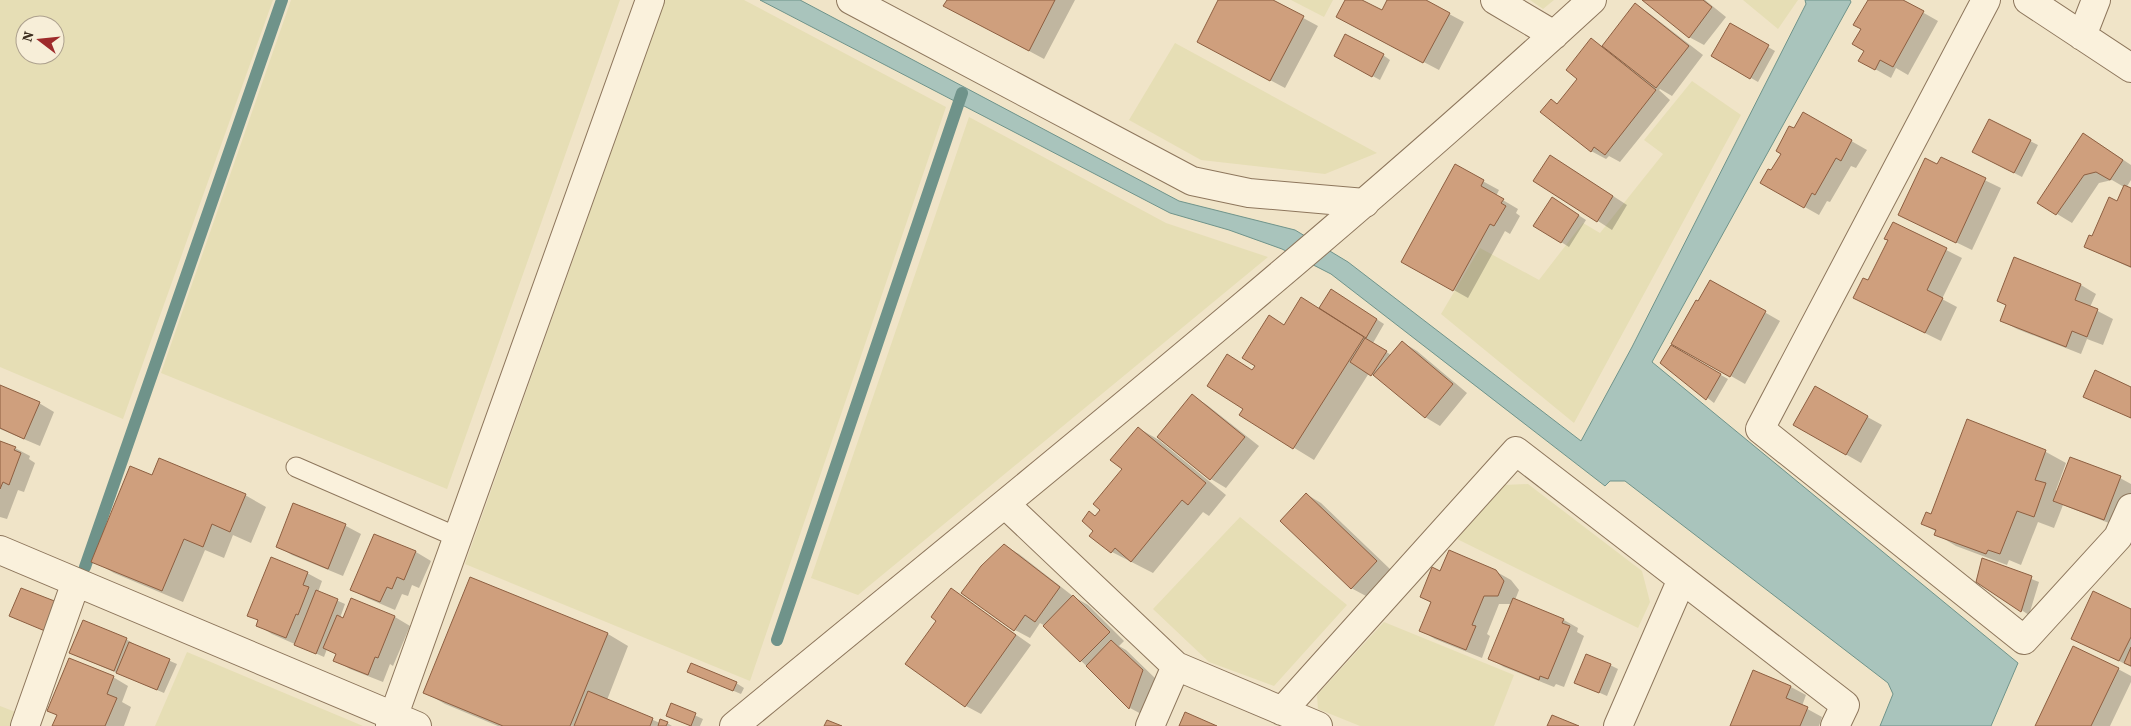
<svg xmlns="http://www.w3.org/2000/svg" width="2131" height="726" viewBox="0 0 2131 726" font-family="'Source Serif 4',serif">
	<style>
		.farmland { fill: #e6deb5; fill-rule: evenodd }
		.water { fill: #a9c4bc; stroke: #6f938a }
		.shadow { fill: #0003 }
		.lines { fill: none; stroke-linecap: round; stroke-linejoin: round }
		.stream { stroke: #6f938a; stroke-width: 12 }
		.building { fill: #cf9f7d; stroke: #8d5f41 }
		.lane-casing { stroke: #8d765c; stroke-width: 21 }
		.street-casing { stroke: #8d765c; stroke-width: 30 }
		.lane { stroke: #faf1dc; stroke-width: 19 }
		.street { stroke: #faf1dc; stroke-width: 28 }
	</style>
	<rect width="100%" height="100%" fill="#f0e4c8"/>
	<path class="farmland" d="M0 0H273L123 419 0 367ZM25 25H55V55H25Z
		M291 0H620L447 489 161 373Z
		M665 0H744L946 107 750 681 465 564Z
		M1291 0H1333L1324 17Z
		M1530 0H1554L1543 9Z
		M1743 0H1798L1778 29Z
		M1175 43 1377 153 1325 174 1201 160 1129 120Z
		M1692 81 1741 115 1574 423 1441 314 1480 248 1539 280 1583 223 1600 233 1663 154 1644 140Z
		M969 117 1166 223 1268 257 858 595 811 578Z
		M1528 484 1642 571 1650 602 1638 628 1457 539 1504 485Z
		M1240 517 1347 605 1274 686 1209 662 1153 609Z
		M1384 622 1514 675 1494 726H1360L1318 709 1317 695Z
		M187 652 363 726H155Z
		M0 706 18 713 13 726H0Z"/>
	<path class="water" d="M760 0H800L1179 201 1295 230 1348 262 1581 441 1632 347 1806 4 1805 0H1850L1851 2 1652 362 2018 663 1991 726H1880L1893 694 1888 683 1625 481H1610L1605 486 1331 274 1282 249 1229 230 1170 213Z"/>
	<path class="shadow" d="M948 0H1075L1044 59 960 14Z
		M1220 0H1270L1318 26 1285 88 1213 50Z
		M1346 0H1359L1382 12 1389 0H1423L1464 22 1439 70 1353 25Z
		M1644 0H1705L1726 17 1704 45 1689 37Z
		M1869 0H1901L1938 21 1908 75 1896 68 1891 78 1875 69 1865 51 1862 29Z
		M1636 5 1650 14 1703 55 1672 96 1660 89 1659 90 1670 100 1620 162 1609 156 1606 159 1591 151 1558 105 1579 79 1591 40 1603 47Z
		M1730 25 1775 51 1758 82 1713 56Z
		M1383 55 1390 60 1380 80 1343 60Z
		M1804 114 1867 150 1856 168 1851 166 1830 202 1827 201 1819 215 1762 183 1772 172Z
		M2030 141 2038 145 2022 177 1981 156Z
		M2098 143 2131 165V180L2126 188 2131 190V268L2085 247 2118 202 2124 187 2112 180 2099 183 2072 223 2039 203Z
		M1941 159 2001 188 1972 250 1900 215Z
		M1565 165 1627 205 1612 230 1598 221Z
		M1455 166 1499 190 1496 196 1518 209 1516 213 1520 216 1510 234 1505 231 1468 298 1402 261Z
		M1560 203 1586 220 1569 247 1561 242Z
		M1893 223 1962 258 1942 299 1957 307 1941 341 1870 306 1869 282 1890 240Z
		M2014 259 2081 285 2096 294 2090 307 2113 319 2103 345 2087 339 2081 354 2017 329 2002 321 2007 306 1998 301Z
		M1710 281 1780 321 1745 384 1673 343Z
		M1331 290 1384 324 1373 343 1391 355 1402 342 1417 351 1467 393 1440 426 1425 417 1380 379 1369 373 1314 460 1241 415 1245 409 1253 371 1285 326 1319 309Z
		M1671 347 1728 379 1714 403 1662 363Z
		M0 386 39 403 54 412 40 446 0 429Z
		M1815 388 1882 425 1861 463 1795 425Z
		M1193 396 1207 405 1259 446 1226 488 1211 479Z
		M1968 421 2046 452 2066 463 2056 490 2058 492 2120 478 2131 484V496L2119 527 2063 505 2054 528 2038 522 2021 565 2009 560 2007 565 1956 546 1936 534 1937 532 1923 524 1931 516Z
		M1138 428 1159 440 1226 495 1209 516 1203 512 1153 573 1112 552 1095 531 1090 513 1096 516 1101 510 1123 469Z
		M0 442 15 448 30 456 29 459 35 463 24 492 18 490 7 519 0 517Z
		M153 477 245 495 266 507 251 543 233 535 224 558 205 550 183 602 114 573 93 561Z
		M1306 494 1321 503 1391 570 1366 596 1351 588Z
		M294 504 346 526 361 534 343 576 292 555 277 546Z
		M375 535 416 552 431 561 419 588 412 585 408 596 402 594 395 610 367 598 352 590Z
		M1004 545 1019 554 1074 597 1088 605 1124 641 1119 646 1126 650 1157 680 1145 716 1130 708 1045 626 1040 623 1030 638 1015 630Z
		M1983 560 2039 582 2029 615 1977 581Z
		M1495 571 1511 580 1519 590 1515 600 1564 620 1578 628 1577 632 1584 636 1564 687 1556 684 1554 687 1504 667 1490 659 1512 604H1499L1487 634 1490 636 1482 658 1435 639 1420 630 1432 603 1421 597 1441 573Z
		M307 573 322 581 318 592 345 604 340 618 343 619 352 600 395 617 410 626 393 666 390 664 383 682 350 669 335 660 337 655 327 649 324 657 272 634 257 625 259 621 249 615Z
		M471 578 608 634 628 646 607 700 660 723H667L672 726H498L445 704 424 692Z
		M952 590 1031 645 981 714 966 706 938 620Z
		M2131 610V667L2073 638Z
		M126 639 134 644 133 645 177 664 164 693 70 653Z
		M1610 665 1618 669 1607 696 1575 682Z
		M2118 669 2131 676V682L2110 726H2036Z
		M1754 672 1791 687 1806 695 1802 706 1822 717 1819 726H1731Z
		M696 675 736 683 744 688 741 694Z
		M113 677 128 686 122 702 131 707 124 726H54Z
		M672 705 703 719 700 726H691L675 719Z"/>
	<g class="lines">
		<path class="stream" d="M85 567 282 0
			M777 640 962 93"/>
	</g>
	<path class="building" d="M947 0H1055L1029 51 943 6Z
		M1218 0H1273L1304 16 1270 81 1197 42Z
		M1345 0H1362L1382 10 1387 0H1426L1450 13 1423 63 1336 17Z
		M1642 0H1703L1712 7 1689 38Z
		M1868 0H1903L1924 11 1893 67 1880 60 1875 70 1858 61 1864 51 1852 44 1861 29 1853 25Z
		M1635 3 1689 46 1656 88 1602 46Z
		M1730 23 1769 45 1750 79 1711 56Z
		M1345 34 1384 54 1372 77 1334 56Z
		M1591 38 1656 90 1605 155 1594 147 1591 152 1540 112 1551 99 1557 104 1577 79 1566 70Z
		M1803 112 1852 140 1841 161 1836 158 1815 195 1812 193 1804 208 1760 183 1768 169 1771 170 1781 154 1776 151 1789 126 1794 128Z
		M1989 119 2031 140 2014 173 1972 152Z
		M2083 133 2123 160 2110 180 2096 172 2084 175 2056 215 2037 203Z
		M1550 155 1613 196 1597 222 1533 181Z
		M1941 157 1986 178 1956 243 1898 215 1925 158 1937 164Z
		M1455 164 1484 180 1481 186 1504 199 1501 203 1506 206 1494 226 1490 224 1453 291 1401 262Z
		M2124 185 2131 188V267L2084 247 2089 235 2092 236 2109 197 2117 201Z
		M1552 197 1579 215 1561 243 1533 226Z
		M1893 222 1947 248 1927 290 1943 298 1925 333 1853 298 1863 278 1868 280 1888 240 1884 239Z
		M2014 257 2081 284 2075 300 2098 309 2087 337 2072 331 2066 347 2000 321 2006 305 1997 301Z
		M1710 280 1766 311 1730 377 1671 344 1696 300 1698 301Z
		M1331 289 1377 319 1366 338 1319 308Z
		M1301 297 1364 337 1293 449 1239 415 1243 409 1207 386 1227 354 1252 370 1255 366 1242 358 1269 315 1284 325Z
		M1365 338 1387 351 1371 376 1350 362Z
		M1402 341 1453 384 1425 418 1373 375Z
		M1671 345 1721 374 1706 400 1660 363Z
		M2095 370 2131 387V418L2083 397Z
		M0 385 40 402 24 439 0 428Z
		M1815 386 1868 416 1846 455 1793 425Z
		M1192 394 1245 437 1210 480 1157 437Z
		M1967 419 2046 450 2035 480 2046 483 2034 517 2017 511 2000 554 1988 550 1986 554 1934 535 1936 530 1921 524 1926 512 1931 514Z
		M1138 427 1206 483 1188 505 1182 500 1131 562 1115 548 1111 553 1089 536 1093 531 1082 521 1089 511 1095 516 1100 510 1093 504 1122 469 1110 460Z
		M0 441 16 447 14 450 21 453 9 485 3 482 0 489Z
		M2070 457 2121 476 2104 520 2053 501Z
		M159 458 246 494 230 532 212 524 203 547 184 539 162 591 91 562 130 466 152 475Z
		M1306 493 1377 561 1351 589 1280 521Z
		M293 503 346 524 328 569 276 547Z
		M374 534 416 551 404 580 397 577 392 589 387 587 380 602 350 590Z
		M1004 544 1060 587 1035 622 1025 615 1014 631 961 593 981 566Z
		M1449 550 1496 570 1504 581 1498 596H1484L1472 625 1476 626 1466 650 1419 631 1431 602 1420 597 1432 567 1440 571Z
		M271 557 308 572 303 585 309 587 298 615 296 614 286 638 256 626 258 620 247 616Z
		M1982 558 2032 576 2021 612 1976 582Z
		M470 577 608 633 570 726H503L423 693Z
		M21 588 57 602 45 631 9 616Z
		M951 588 1016 635 965 707 905 664 936 621 931 617Z
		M316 590 338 599 316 654 294 645Z
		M2093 591 2131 609V637L2119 661 2071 639Z
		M1073 595 1110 632 1080 662 1043 626Z
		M351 598 395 616 378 658 375 657 368 675 333 661 336 654 323 648 337 615 343 618Z
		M1513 598 1564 619 1562 623 1570 626 1548 679 1540 676 1539 680 1488 659Z
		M83 620 127 638 114 671 69 653Z
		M1111 640 1143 670 1129 709 1086 666Z
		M129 642 170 659 157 690 116 673Z
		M2073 646 2119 668 2091 726H2035Z
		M2131 647V666L2124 663Z
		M1586 654 1611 664 1599 693 1574 683Z
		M69 658 114 676 107 694 117 698 105 726H52L57 715 47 711Z
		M691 663 737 682 733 691 687 672Z
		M1753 670 1791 686 1786 698 1808 707 1800 726H1730Z
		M588 691 653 718 650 726H574Z
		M671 703 696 713 691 726 666 716Z
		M1185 712 1217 726H1179Z
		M1552 715 1579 726H1547Z
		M660 719 668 722 666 726H658Z
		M827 720 842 726H824Z"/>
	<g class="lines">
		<g class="lane-casing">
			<path id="lane" d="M296 467 457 537"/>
		</g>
		<g class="street-casing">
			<path id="street" d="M851 0 1192 181 1249 193 1365 203
				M1495 0 1554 35
				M1986 0 1760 429 2024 640 2118 537 2131 508
				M2028 0 2131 68
				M2082 36 2096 0
				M1005 504 1176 666 1318 726
				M0 550 417 726
				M1282 711 1516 451 1845 705 1835 726
				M25 726 76 582
				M390 726 650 0
				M734 726C1023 488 1316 254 1592 0
				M1150 726 1176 666
				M1618 726 1682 579"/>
		</g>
		<use href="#lane" class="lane"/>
		<use href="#street" class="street"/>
	</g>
	<g transform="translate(40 40) rotate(286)"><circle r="24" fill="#f7eed8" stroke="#ada18e"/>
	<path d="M0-4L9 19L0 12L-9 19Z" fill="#9e2a2b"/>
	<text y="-8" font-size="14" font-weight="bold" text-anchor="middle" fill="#3d2e20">N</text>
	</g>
</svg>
